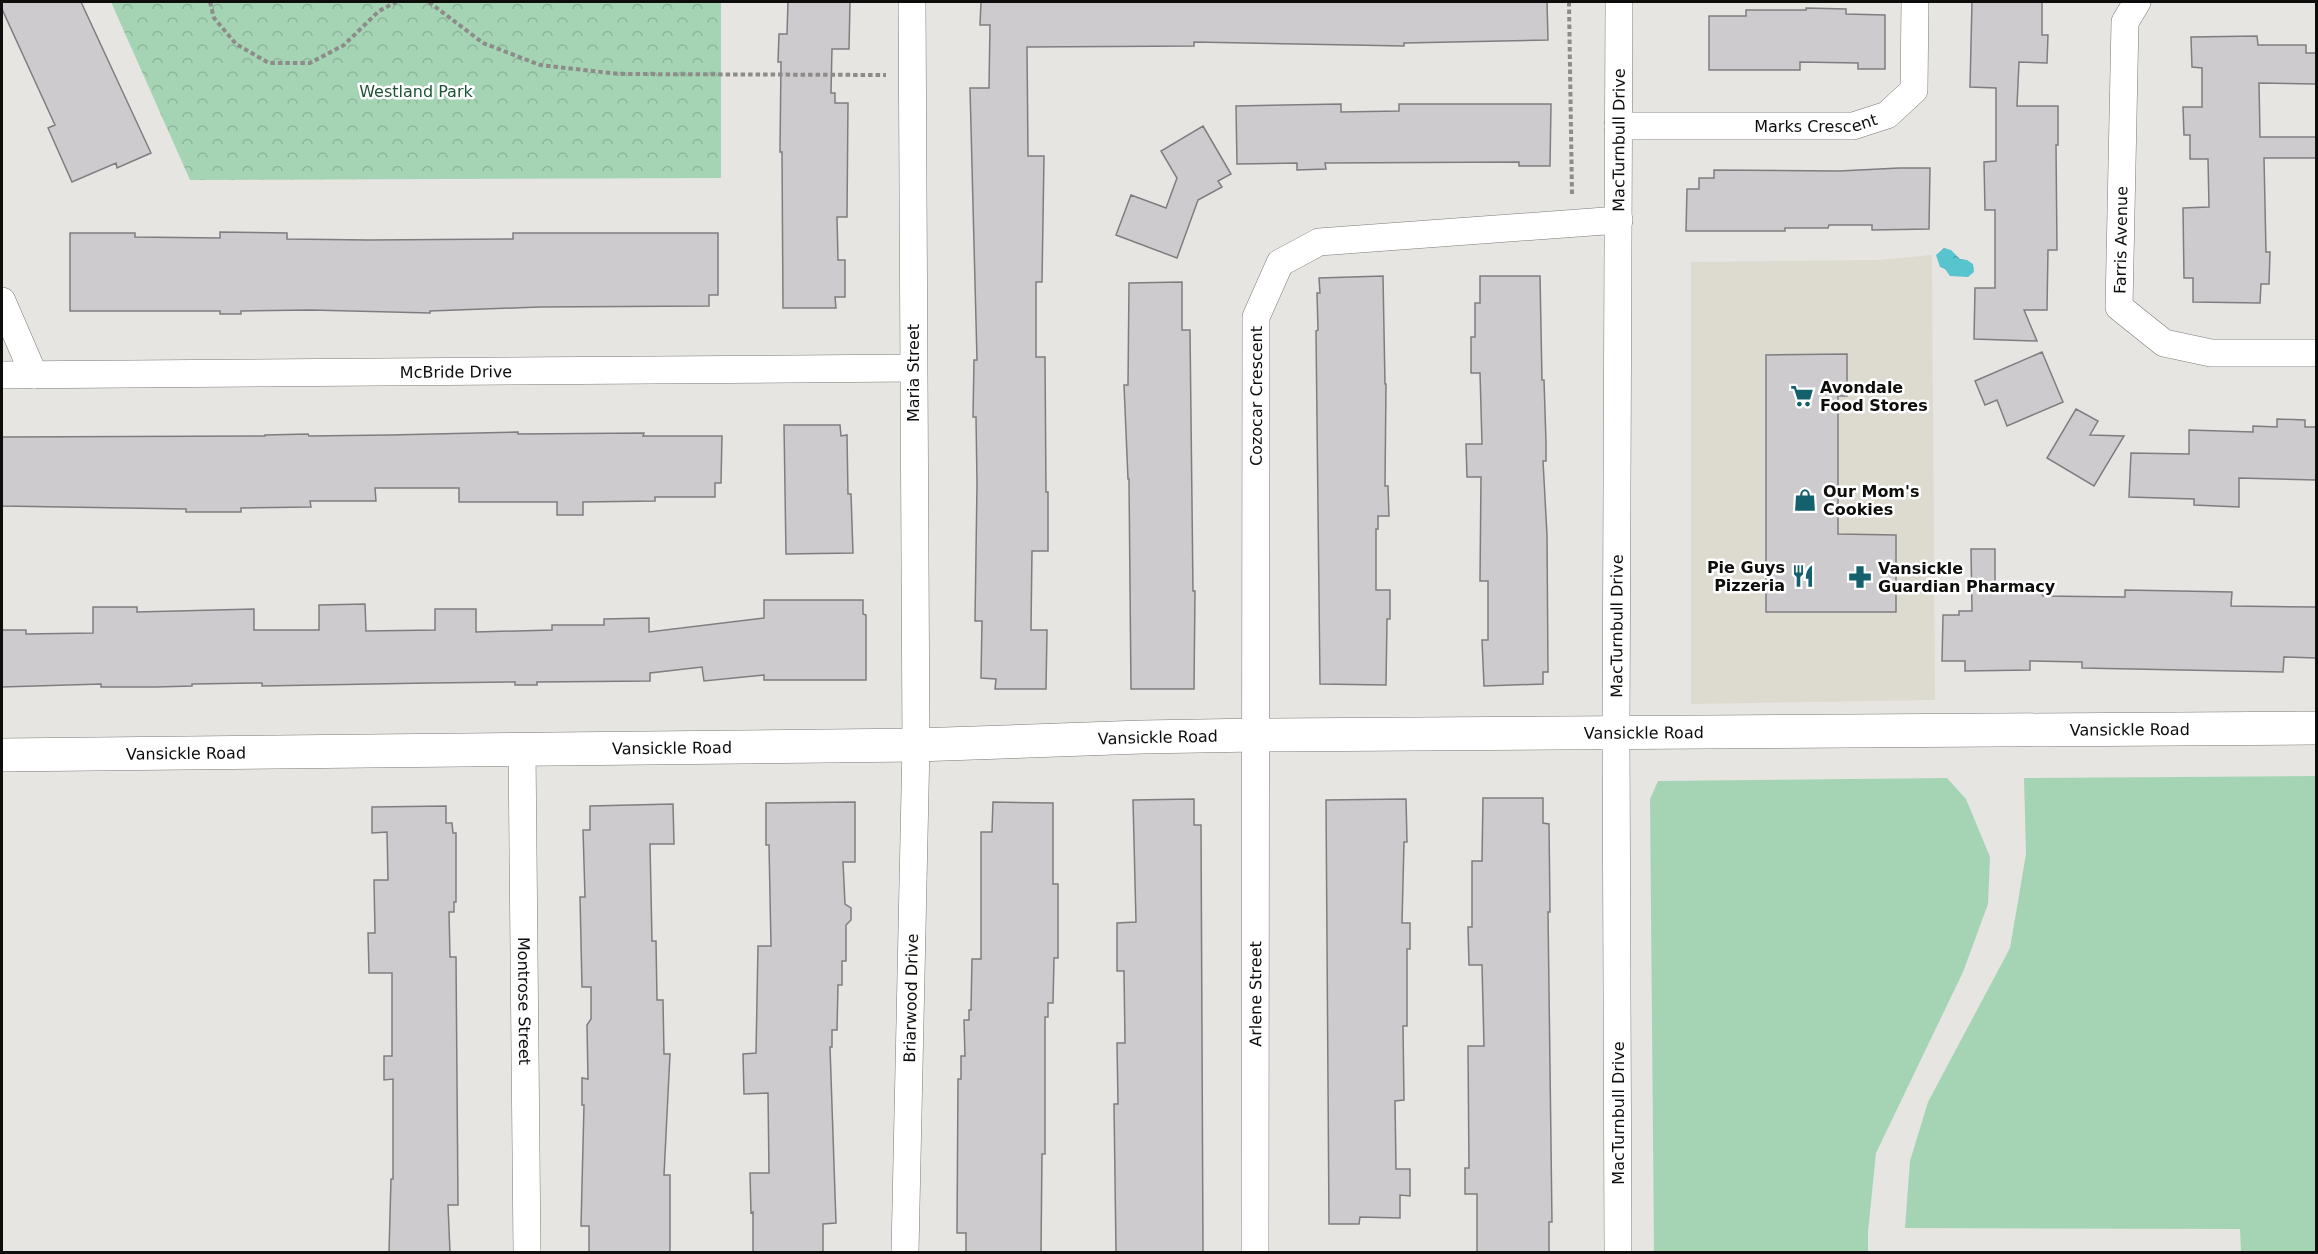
<svg xmlns="http://www.w3.org/2000/svg" width="2318" height="1254" viewBox="0 0 2318 1254" font-family="'DejaVu Sans',sans-serif">
	<style>
		.built { fill: #dddad0 }
		.grass { fill: #a5d4b5 }
		.park { fill: url(#park-crowns) }
		.water { fill: url(#water-ripples) }
		.building { fill: #cdcbcd; stroke: #807d80; stroke-width: 1.5 }
		.lines { fill: none; stroke-linecap: round; stroke-linejoin: round }
		.minor-casing { stroke: #7b7a77; stroke-width: 28 }
		.tertiary-casing { stroke: #7b7a77; stroke-width: 34 }
		.path { stroke: #8d8c8a; stroke-width: 4; stroke-dasharray: 4.5 3; stroke-linecap: butt }
		.minor { stroke: #fff; stroke-width: 27 }
		.tertiary { stroke: #fff; stroke-width: 33 }
		.labels { text-anchor: middle; dominant-baseline: central; stroke-width: 5; stroke-linejoin: round; paint-order: stroke }
		.park-label { font-size: 16px; fill: #1c5335; stroke: #fff }
		.street-label { font-size: 16px; fill: #0d0d0c; stroke: #fff }
		.poi-label { font-size: 16px; font-weight: bold; fill: #0d0d0c; stroke: #fff; text-anchor: start }
	</style>
	<defs>
		<pattern id="park-crowns" width="20" height="18" patternUnits="userSpaceOnUse" patternTransform="scale(1.5)"><rect width="20" height="18" fill="#a5d4b5"/><path d="M2 6a3 3 0 1 1 6 0M12 15a3 3 0 1 1 6 0" fill="none" stroke="#8db59a"/></pattern>
		<pattern id="water-ripples" width="26" height="14" patternUnits="userSpaceOnUse" patternTransform="scale(1.5)"><rect width="26" height="14" fill="#58c5ce"/><path d="M2 4q2-2 4 0t4 0M15 11q2-2 4 0t4 0" fill="none" stroke="#4ba8b0"/></pattern>
	</defs>
	<rect width="100%" height="100%" fill="#e6e5e2"/>
	<path class="built" d="M1932 255 1935 700 1691 704V262L1877 260Z"/>
	<path class="grass" d="M2316 776V1252H2241L2240 1229 1905 1228 1910 1161 1928 1102 2010 948 2026 854 2024 778Z
		M1947 778 1966 799 1990 857 1988 904 1963 972 1876 1153 1868 1232V1252H1654L1650 799 1658 781Z"/>
	<path class="park" d="M111 2H721V178L190 180Z"/>
	<path class="water" d="M1944 248 1951 250 1960 259 1967 260 1973 264 1974 272 1968 277 1950 276 1945 269 1940 267 1936 255Z"/>
	<path class="building" d="M2 2H81L151 153 117 168 116 163 72 182 48 128 55 125 2 9Z
		M788 2H850L849 49H832L831 93H835V103H848L847 217H837L838 260H845V297H835L836 308H783L782 152H780L781 62H778L779 34H787Z
		M981 2H1547L1548 40 1404 43V46L1194 42V46L1027 47 1028 156H1044L1042 282H1036V357H1045L1046 492H1048V551H1032L1031 630H1047L1046 689H995L996 679 981 678 982 621H975L977 484 976 417H973L974 360H977L970 88H989L990 25H980Z
		M1972 2H2042V35H2048L2047 63 2019 62 2017 106H2058V145H2056L2057 250H2048L2047 310H2024L2037 341 1974 339 1975 288H1995V210H1985L1984 162 1996 161V88L1970 87Z
		M1806 8 1846 9V14L1885 15V69H1858V63L1800 62V70H1709V16H1746V10H1806Z
		M2257 36 2258 45H2306V53H2316V84L2259 83 2260 137H2316V158H2264L2266 252H2270L2269 284H2261L2260 303 2193 302V278H2184L2183 208 2209 207 2208 159H2190V135H2184L2183 107H2202V68L2192 67 2191 37Z
		M1341 104V112L1399 111V104H1551L1550 166H1519V162L1325 163 1326 169 1297 170V163L1237 164 1236 106Z
		M1203 126 1231 174 1218 181 1222 187 1198 200 1177 258 1116 235 1131 195 1166 208 1177 178 1161 151Z
		M1899 168H1930L1929 229 1872 230V225H1829L1828 228H1785V231H1686L1687 189H1699V178H1714V170L1839 171Z
		M220 232 287 233V239L369 240 513 239V233H718V295H709V306L539 307 430 311V313L311 310 241 311V314H220V311H70V233H135V237L220 238Z
		M1383 276 1385 384H1386L1385 486H1388L1389 516H1378V529H1376V590H1390V619H1387L1386 685 1320 684 1316 331 1318 330 1317 293H1320L1319 278Z
		M1480 276H1540L1542 380H1544L1546 442V461H1543L1547 535 1548 672H1543V684L1484 686 1482 640H1488V581H1480L1481 477H1467L1466 444H1482L1480 373H1471V337H1475V303H1480Z
		M1182 282V330H1190L1193 591H1195L1194 689H1131L1129 479H1128L1124 385H1128L1129 283Z
		M2042 352 2063 402 2007 426 1997 400 1985 405 1975 381Z
		M1847 354V396H1838V534L1896 535V612H1766V355Z
		M2076 409 2098 421 2090 435 2124 436 2094 486 2047 458Z
		M2277 419 2305 420V427H2316V480L2239 478V507L2194 505V499L2129 497 2131 453 2189 454V430L2253 432V426L2277 427Z
		M784 425H840L841 436 847 435 848 494H851L853 553 786 554Z
		M518 432V434L644 433 643 436H722L721 483H715V497H655V501L583 502V515H557V502H459V488H375L376 501H310L311 507 241 508V512H186V509L2 506V437L265 436V435L308 434 309 436 390 435Z
		M1971 549H1995V588L2038 590 2043 596 2125 597V590L2232 592 2231 606 2316 607V658L2284 657 2283 672 2082 668V662L2030 661V670L1965 671V661H1942L1943 615H1959V611H1972Z
		M764 600H863V614L866 615V680H764V675L704 681 702 667 650 673V681L537 682V685H515V682L429 683 262 686V683L192 684V686L156 687H101V684L2 687V630H26V634L93 633V607H137V612L254 609V630H319V605L365 604 366 631 435 630V609H476V632L552 630V625H604V619L649 618V632L764 618Z
		M1483 798H1543V823L1549 824 1550 912H1548L1552 1222H1549V1252H1477V1194H1465V1168H1469L1468 1046H1484L1482 965H1469L1468 927H1472V861H1482Z
		M1194 799V825H1201L1203 1252H1116L1114 1104H1118L1117 1043H1125L1124 971H1117V923L1136 922 1133 800Z
		M1406 799 1407 842H1404L1402 923H1410V949H1407V1026H1403L1404 1100 1395 1101 1396 1169H1410V1196L1400 1195V1218L1360 1217 1359 1224H1329L1326 800Z
		M855 802V862H843L845 904 851 908V920L846 925V961H842V985H838L837 1030H832V1047H830L836 1223 823 1224V1252H753V1212L751 1213 750 1173H769L768 1093 744 1094 743 1054 756 1053 758 946H771L769 845H766V803Z
		M993 802 1053 803V884H1058V958H1054L1053 1003H1048V1017H1045V1154H1042L1041 1252H966V1233H957L958 1079H961V1056H965L964 1020H969V1010H971L972 959H981V832H992Z
		M673 804 674 844H650L652 941H656L657 1000H663L664 1054H670L664 1175H670V1252H589V1226H581L584 1105H582V1078L588 1079 587 1025 591 1019V987H582L580 897H585L583 830H590V806Z
		M446 806V823H452L453 833H456V902H454V912H449L450 957H456L458 1205H448L450 1252H389L391 1179H393V1079L384 1080V1056H392V973H369L368 933H375L374 880H388L387 832 372 833V807Z"/>
	<g class="lines">
		<g class="minor-casing">
			<g id="minor">
				<path d="M2137 2 2125 22 2119 307 2164 343 2211 353H2316"/>
				<path id="s1" d="M1618 126H1853L1887 115 1914 90 1915 2"/>
				<path d="M2 301 34 375"/>
				<path id="s2" d="M2 375 913 368"/>
				<path id="s3" d="M522 749 527 1252"/>
				<path id="s4" d="M905 1252 916 745 912 2"/>
				<path id="s5" d="M1255 1252 1256 317 1280 263 1319 242 1619 220"/>
				<path id="s6" d="M1618 1252 1616 732 1619 2"/>
			</g>
		</g>
		<g class="tertiary-casing">
			<g id="tertiary">
				<path id="s7" d="M2 755 916 745 1142 737 1257 735 2316 728"/>
			</g>
		</g>
		<path class="path" d="M210 2 214 18 236 44 269 63H310L344 45 379 11 396 2
			M429 2 483 43 540 65 619 74 886 75
			M1569 2 1572 195"/>
		<use href="#minor" class="minor"/>
		<use href="#tertiary" class="tertiary"/>
	</g>
	<defs>
		<g id="supermarket-bare" transform="scale(1.8)"><path d="M-6-5.5h2.5l.6 2H6L4.5 2H-2.5L-4.4-4H-6ZM-1.5 3.2a1.3 1.3 0 1 0 .1 0ZM3 3.2a1.3 1.3 0 1 0 .1 0Z" fill="#14606c" stroke="#fff" stroke-width="2.5" paint-order="stroke"/></g>
		<g id="shop-bare" transform="scale(1.8)"><path d="M-5-2.5h2.3a2.7 3.5 0 0 1 5.4 0H5L5.5 6h-11ZM-1.5-2.5h3a1.5 2.3 0 0 0-3 0Z" fill="#14606c" stroke="#fff" stroke-width="2.5" paint-order="stroke"/></g>
		<g id="restaurant-bare" transform="scale(1.8)"><path d="M-5-6h1v4h1v-4h1v4h1v-4h1v5L-1.5 .5V6h-2V.5L-5-1ZM5-6V6H3V1.5H1.5Q1.5-4 5-6Z" fill="#14606c" stroke="#fff" stroke-width="2.5" paint-order="stroke"/></g>
		<g id="pharmacy-bare" transform="scale(1.8)"><path d="M-2-6h4v4h4v4h-4v4h-4v-4h-4v-4h4Z" fill="#14606c" stroke="#fff" stroke-width="2.5" paint-order="stroke"/></g>
	</defs>
	<g fill-rule="evenodd">
		<use href="#supermarket-bare" x="1802" y="396"/>
		<use href="#shop-bare" x="1805" y="500"/>
		<use href="#restaurant-bare" x="1803" y="576"/>
		<use href="#pharmacy-bare" x="1860" y="577"/>
	</g>
	<g class="labels">
		<g class="park-label">
			<text x="416" y="91">Westland Park</text>
		</g>
		<g class="street-label">
			<text stroke="none"><textPath href="#s1" startOffset="198">Marks Crescent</textPath></text>
			<text stroke="none"><textPath href="#s6" startOffset="1112">MacTurnbull Drive</textPath></text>
			<text transform="translate(2121 240) rotate(-89)">Farris Avenue</text>
			<text stroke="none"><textPath href="#s2" startOffset="454">McBride Drive</textPath></text>
			<text transform="translate(913 373) rotate(-90)">Maria Street</text>
			<text stroke="none"><textPath href="#s5" startOffset="856">Cozocar Crescent</textPath></text>
			<text stroke="none"><textPath href="#s6" startOffset="626">MacTurnbull Drive</textPath></text>
			<text stroke="none"><textPath href="#s7" startOffset="2128">Vansickle Road</textPath></text>
			<text stroke="none"><textPath href="#s7" startOffset="1642">Vansickle Road</textPath></text>
			<text stroke="none"><textPath href="#s7" startOffset="1156">Vansickle Road</textPath></text>
			<text stroke="none"><textPath href="#s7" startOffset="670">Vansickle Road</textPath></text>
			<text stroke="none"><textPath href="#s7" startOffset="184">Vansickle Road</textPath></text>
			<text stroke="none"><textPath href="#s5" startOffset="258">Arlene Street</textPath></text>
			<text stroke="none"><textPath href="#s4" startOffset="254">Briarwood Drive</textPath></text>
			<text stroke="none"><textPath href="#s3" startOffset="252">Montrose Street</textPath></text>
			<text transform="translate(1618 1113) rotate(-90)">MacTurnbull Drive</text>
		</g>
		<g class="poi-label">
			<text x="1820" y="387">Avondale<tspan x="1820" dy="18">Food Stores</tspan></text>
			<text x="1823" y="491">Our Mom's<tspan x="1823" dy="18">Cookies</tspan></text>
			<text x="1785" y="567" text-anchor="end">Pie Guys<tspan x="1785" dy="18">Pizzeria</tspan></text>
			<text x="1878" y="568">Vansickle<tspan x="1878" dy="18">Guardian Pharmacy</tspan></text>
		</g>
	</g>
	<rect width="2318" height="1254" fill="none" stroke="#0d0d0c" stroke-width="6"/>
</svg>
